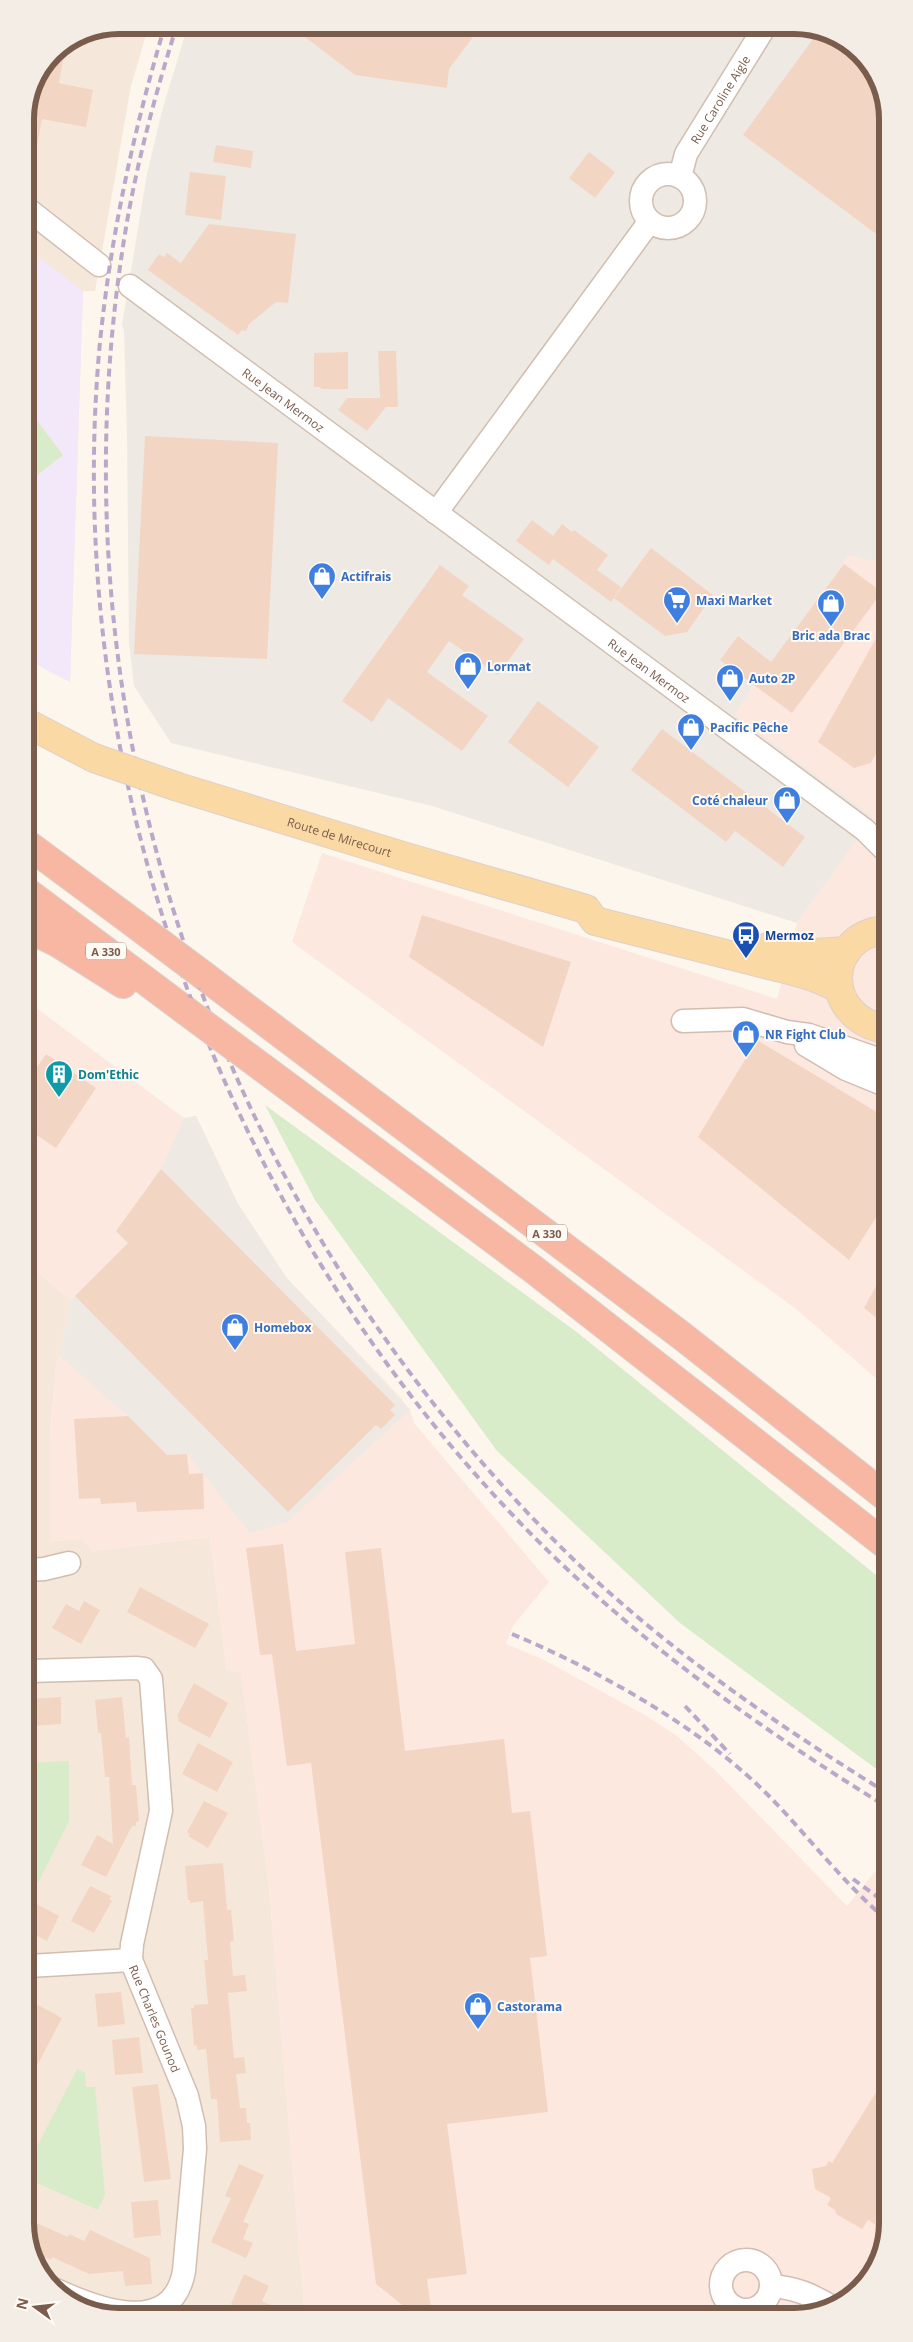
<svg xmlns="http://www.w3.org/2000/svg" width="913" height="2342" viewBox="0 0 913 2342" font-family="'Open Sans',sans-serif">
	<style>
		.residential { fill: #f5e8da }
		.commercial { fill: #fde8e0 }
		.industrial { fill: #efe9e4 }
		.education { fill: #f3e8fa }
		.green { fill: #d8ecc9 }
		.building { fill: #f3d5c3 }
		.lines { fill: none; stroke-linecap: round; stroke-linejoin: round }
		.minor-casing { stroke: #d1beb0; stroke-width: 25 }
		.major-casing { stroke: #dad1cd; stroke-width: 30 }
		.highway-casing { stroke: #dad1cd; stroke-width: 30 }
		.minor { stroke: #fff; stroke-width: 22 }
		.major { stroke: #fbd9a5; stroke-width: 28 }
		.highway { stroke: #f7b7a3; stroke-width: 28 }
		.rail { stroke: #b9a8c9; stroke-width: 4; stroke-dasharray: 8 5; stroke-linecap: butt }
		.major-bridge-casing { stroke: #dad1cd; stroke-width: 30; stroke-linecap: butt }
		.highway-bridge-casing { stroke: #dad1cd; stroke-width: 30; stroke-linecap: butt }
		.major-bridge { stroke: #fbd9a5; stroke-width: 28 }
		.highway-bridge { stroke: #f7b7a3; stroke-width: 28 }
		.labels { text-anchor: middle; dominant-baseline: central; stroke-width: 4; stroke-linejoin: round; paint-order: stroke }
		.shield { fill: #fffaf3; stroke: #a28b7f; stroke-width: 1 }
		.shield-label { font-size: 11px; font-weight: bold; fill: #7a5c4d }
		.street-label { font-size: 12px; fill: #7a5c4d; stroke: #fffaf3 }
		.shop-label { font-size: 12px; font-weight: bold; fill: #366cbe; stroke: #fffaf3; text-anchor: start }
		.transit-label { font-size: 12px; font-weight: bold; fill: #164399; stroke: #fffaf3; text-anchor: start }
		.culture-label { font-size: 12px; font-weight: bold; fill: #0d838f; stroke: #fffaf3; text-anchor: start }
		.rim { fill: none; stroke: #7a5c4d; stroke-width: 6 }
	</style>
	<rect width="100%" height="100%" fill="#fdf6ec"/>
	<path class="residential" d="M118 25H149L131 86 95 291H83L70 682 26 659 25 112 53 52 83 32Z
		M28 1264 71 1300 56 1369 53 1401 50 1435V1541L83 1539 93 1551 210 1537 227 1671H241L269 1886 305 2316 112 2317 61 2298 30 2253Z"/>
	<path class="commercial" d="M847 555 884 564 886 1387 796 1309 292 942 322 853 777 999 797 923 872 817 735 715 754 685Z
		M27 1001 184 1118 196 1116 238 1204 286 1277 401 1398 410 1410 414 1423 549 1582 513 1626 506 1644 542 1659 645 1715 677 1736 715 1770 847 1906 887 1857 888 2224 869 2280 824 2312 305 2316 269 1886 241 1672 227 1671 210 1537 93 1551 83 1539 50 1541V1435L53 1401 56 1369 71 1300 28 1264Z"/>
	<path class="industrial" d="M188 25H801L852 44 883 89 884 564 847 555 844 564 754 685 735 715 873 817 797 923 432 806 171 743 134 686 129 643 127 435 124 331 122 325 147 174 162 111Z
		M196 1116 238 1204 286 1277 410 1410 287 1522 250 1533 187 1454 167 1455 128 1416 59 1355 71 1300 128 1243 116 1231 161 1169 184 1118Z"/>
	<path class="education" d="M25 247 83 291 70 682 26 659Z"/>
	<path class="green" d="M26 406 63 455 26 484Z
		M265 1105 578 1333 887 1584V1777L680 1623 497 1451 315 1200Z
		M69 1761V1821L38 1883 29 1879V1763Z
		M77 2069 85 2073 86 2087H95L105 2195 98 2210 30 2180V2160Z"/>
	<path class="building" d="M289 25H482L449 69 447 88 355 75Z
		M818 32 869 68 883 89V239L743 135Z
		M66 43 59 83 93 90 86 127 42 119 33 167 25 166V112L53 52Z
		M216 145 253 151 251 168 213 162Z
		M589 152 615 172 595 198 569 178Z
		M190 172 226 176 221 220 185 215Z
		M209 224 296 234 288 303 276 302 249 324 246 331 242 330 238 335 148 270 159 254 164 257 167 253 181 263Z
		M378 351H396L398 407H386L367 431 338 410 347 398H380Z
		M348 352V389H321L320 387H314V353Z
		M145 436 278 443 267 659 134 654Z
		M532 520 553 536 562 524 572 532 574 530 608 555 597 570 621 587 611 602 553 559 549 565 516 541Z
		M651 548 713 595 687 632 665 636 614 598Z
		M844 564 882 592 792 713 720 660 738 636 771 662Z
		M440 565 469 586 462 595 524 639 498 675 449 641 427 672 488 716 462 751 388 698 372 722 342 701Z
		M884 624 885 738 871 763 854 768 818 742Z
		M538 701 599 747 568 787 508 742Z
		M662 729 805 837 783 867 735 831 726 842 631 770Z
		M422 915 571 962 543 1047 409 957Z
		M757 1040 885 1117 886 1202 849 1260 698 1137Z
		M46 1054 96 1088 56 1148 27 1129V1064L35 1070Z
		M161 1169 395 1405 390 1410 395 1415 381 1429 376 1425 288 1512 75 1296 128 1243 116 1231Z
		M886 1268V1325L864 1308Z
		M128 1416 167 1455 187 1454 189 1474 203 1473 204 1509 137 1512 136 1502 101 1504 100 1498 79 1499 74 1419Z
		M283 1544 296 1651 355 1644 345 1552 381 1548 405 1751 504 1739 512 1813 530 1811 547 1956 530 1958 548 2112 447 2124 467 2274 427 2279 431 2308 410 2311 376 2284 311 1763 287 1766 272 1654 260 1655 246 1548Z
		M140 1587 209 1624 195 1648 127 1612Z
		M84 1601 100 1610 81 1644 52 1628 66 1604 79 1611Z
		M194 1683 228 1703 210 1738 178 1721 179 1718 177 1716Z
		M61 1697V1724L29 1726V1699Z
		M122 1697 126 1738 129 1737 132 1785H136L139 1821 136 1822V1826H132L106 1877 81 1865 97 1835 113 1844 109 1777H105L101 1733H98L95 1700Z
		M198 1743 233 1762 217 1792 182 1774Z
		M204 1801 228 1813 208 1848 188 1836 190 1834 187 1832Z
		M223 1863 227 1910H231L234 1941 230 1942 233 1976 245 1975 247 1991 228 1993 234 2058 244 2057 246 2073 236 2074 240 2108H246L247 2123H250L251 2140 220 2142 217 2099H211L206 2049 197 2050V2045L194 2046 191 2008H194V2005L208 2004 204 1960H208L203 1901 190 1903V1900H188L185 1866Z
		M90 1886 111 1896 109 1899 112 1901 94 1933 71 1921Z
		M29 1900 59 1916 47 1941 29 1932Z
		M121 1992 125 2024 98 2027 95 1994Z
		M38 2005 62 2018 29 2081V2021Z
		M139 2037 143 2073 115 2075 112 2040Z
		M888 2073V2224L886 2231 868 2220 862 2229 836 2214 835 2210 827 2205 831 2198 815 2189 812 2169 826 2166 829 2161 832 2163Z
		M158 2084 171 2179 144 2182 132 2087Z
		M239 2164 264 2175 243 2222 249 2224 243 2239 253 2243 246 2258 211 2242 231 2198 225 2196Z
		M158 2200 161 2235 134 2238 131 2202Z
		M30 2220 68 2237 69 2234 84 2241 90 2230 150 2258 152 2284 125 2286 123 2271 89 2274 52 2257 51 2260 30 2250Z
		M244 2274 269 2286 262 2301 294 2316H256L231 2304Z"/>
	<g class="lines">
		<g class="minor-casing">
			<g id="minor">
				<circle cx="668" cy="201" r="27"/>
				<path id="s1" d="M680 177 686 154 766 25"/>
				<path d="M25 207 99 265"/>
				<path id="s2" d="M130 286 865 830 885 850"/>
				<path d="M436 513 650 221"/>
				<path d="M683 1021 743 1019 787 1032 809 1035 883 1061 885 1065"/>
				<path d="M806 1045 846 1069 885 1085"/>
				<path d="M28 1570 44 1569 69 1563"/>
				<path id="s3" d="M29 1671 136 1668 144 1669 151 1679 161 1811 132 1944 131 1960 187 2096 194 2126 195 2149 184 2271C172 2338 97 2309 56 2290"/>
				<path d="M29 1966 131 1960"/>
				<circle cx="746" cy="2285" r="25"/>
				<path d="M771 2286C796 2288 810 2294 832 2307"/>
			</g>
		</g>
		<g class="major-casing">
			<g id="major">
				<path d="M27 723 94 758"/>
				<path id="s4" d="M178 787 406 857 586 909 595 921 789 970 811 976 839 988"/>
				<path d="M885 930C823 936 822 1018 885 1029"/>
				<path d="M768 947 800 954 847 951"/>
			</g>
		</g>
		<g class="highway-casing">
			<path id="highway" d="M27 844 135 924
				M27 892 186 1011
				M27 928 58 943 123 984
				M203 975 682 1336 886 1497
				M263 1068 533 1269 886 1545"/>
		</g>
		<use href="#minor" class="minor"/>
		<use href="#major" class="major"/>
		<use href="#highway" class="highway"/>
		<path class="rail" d="M165 25C134 129 111 234 100 342 59 777 226 1224 531 1534 637 1641 759 1728 887 1807
			M177 25C157 88 140 151 128 216 41 710 215 1209 572 1558 667 1650 776 1724 887 1793
			M512 1634C600 1671 702 1728 770 1797 809 1837 844 1884 887 1920
			M685 1706 730 1754
			M853 1879 887 1904"/>
		<g class="major-bridge-casing">
			<path id="major-bridge" d="M94 758 178 787"/>
		</g>
		<g class="highway-bridge-casing">
			<path id="highway-bridge" d="M135 924 203 975
				M186 1011 263 1068"/>
		</g>
		<use href="#major-bridge" class="major-bridge"/>
		<use href="#highway-bridge" class="highway-bridge"/>
	</g>
	<defs>
		<g id="shop-pin" transform="scale(1.4375)"><path d="M0 17L-7.5 6A9.5 9.5 0 1 1 7.5 6Z" fill="#3f7fe0" stroke="#fffaf3"/><path d="M-5-2.5h2.3a2.7 3.5 0 0 1 5.4 0H5L5.5 6h-11ZM-1.5-2.5h3a1.5 2.3 0 0 0-3 0Z" fill="#fff"/></g>
		<g id="supermarket-pin" transform="scale(1.4375)"><path d="M0 17L-7.5 6A9.5 9.5 0 1 1 7.5 6Z" fill="#3f7fe0" stroke="#fffaf3"/><path d="M-6-5.5h2.5l.6 2H6L4.5 2H-2.5L-4.4-4H-6ZM-1.5 3.2a1.3 1.3 0 1 0 .1 0ZM3 3.2a1.3 1.3 0 1 0 .1 0Z" fill="#fff"/></g>
		<g id="bus-pin" transform="scale(1.4375)"><path d="M0 17L-7.5 6A9.5 9.5 0 1 1 7.5 6Z" fill="#1a4fb4" stroke="#fffaf3"/><path d="M-5-6H5V4H4V6H2V4H-2V6H-4V4H-5ZM-3.5-4V0h7V-4ZM-3.5 1.2v1.5H-2V1.2ZM2 1.2v1.5H3.5V1.2Z" fill="#fff"/></g>
		<g id="building-pin" transform="scale(1.4375)"><path d="M0 17L-7.5 6A9.5 9.5 0 1 1 7.5 6Z" fill="#0f9aa8" stroke="#fffaf3"/><path d="M-4-6H4V6H1V3H-1V6H-4ZM-2.5-4.3h1.7v1.8h-1.7ZM.8-4.3h1.7v1.8H.8ZM-2.5-1h1.7V.8h-1.7ZM.8-1h1.7V.8H.8Z" fill="#fff"/></g>
	</defs>
	<g fill-rule="evenodd">
		<use href="#shop-pin" x="322" y="576"/>
		<use href="#supermarket-pin" x="677" y="600"/>
		<use href="#shop-pin" x="831" y="603"/>
		<use href="#shop-pin" x="468" y="666"/>
		<use href="#shop-pin" x="730" y="678"/>
		<use href="#shop-pin" x="691" y="727"/>
		<use href="#shop-pin" x="787" y="800"/>
		<use href="#bus-pin" x="746" y="935"/>
		<use href="#shop-pin" x="746" y="1034"/>
		<use href="#building-pin" x="59" y="1074"/>
		<use href="#shop-pin" x="235" y="1327"/>
		<use href="#shop-pin" x="478" y="2006"/>
	</g>
	<g class="labels">
		<g class="shield">
			<rect x="86" y="942.5" width="40" height="17" rx="4"/>
			<rect x="527" y="1224.5" width="40" height="17" rx="4"/>
		</g>
		<g class="shield-label">
			<text x="106" y="951">A 330</text>
			<text x="547" y="1233">A 330</text>
		</g>
		<g class="street-label">
			<text stroke="none"><textPath href="#s1" startOffset="88">Rue Caroline Aigle</textPath></text>
			<text stroke="none"><textPath href="#s2" startOffset="191">Rue Jean Mermoz</textPath></text>
			<text stroke="none"><textPath href="#s2" startOffset="646">Rue Jean Mermoz</textPath></text>
			<text stroke="none"><textPath href="#s4" startOffset="169">Route de Mirecourt</textPath></text>
			<text stroke="none"><textPath href="#s3" startOffset="475">Rue Charles Gounod</textPath></text>
		</g>
		<g class="shop-label">
			<text x="341" y="576">Actifrais</text>
			<text x="696" y="600">Maxi Market</text>
			<text x="831" y="635" text-anchor="middle">Bric ada Brac</text>
			<text x="487" y="666">Lormat</text>
			<text x="749" y="678">Auto 2P</text>
			<text x="710" y="727">Pacific Pêche</text>
			<text x="768" y="800" text-anchor="end">Coté chaleur</text>
			<text x="765" y="1034">NR Fight Club</text>
			<text x="254" y="1327">Homebox</text>
			<text x="497" y="2006">Castorama</text>
		</g>
		<g class="transit-label">
			<text x="765" y="935">Mermoz</text>
		</g>
		<g class="culture-label">
			<text x="78" y="1074">Dom'Ethic</text>
		</g>
	</g>
	<path d="M0 0H913V2342H0ZM119 34H794A85 85 0 0 1 879 119V2223A85 85 0 0 1 794 2308H119A85 85 0 0 1 34 2223V119A85 85 0 0 1 119 34Z" fill="#f4ede6" fill-rule="evenodd"/>
	<path class="rim" d="M119 34H794A85 85 0 0 1 879 119V2223A85 85 0 0 1 794 2308H119A85 85 0 0 1 34 2223V119A85 85 0 0 1 119 34Z"/>
	<g transform="translate(35 2307) rotate(285)" stroke="#fffaf3" stroke-width="4" paint-order="stroke">
	<path d="M0-4L9 19L0 12L-9 19Z" fill="#7a5c4d"/>
	<text y="-8" font-size="14" font-weight="bold" text-anchor="middle" fill="#7a5c4d">N</text>
	</g>
</svg>
